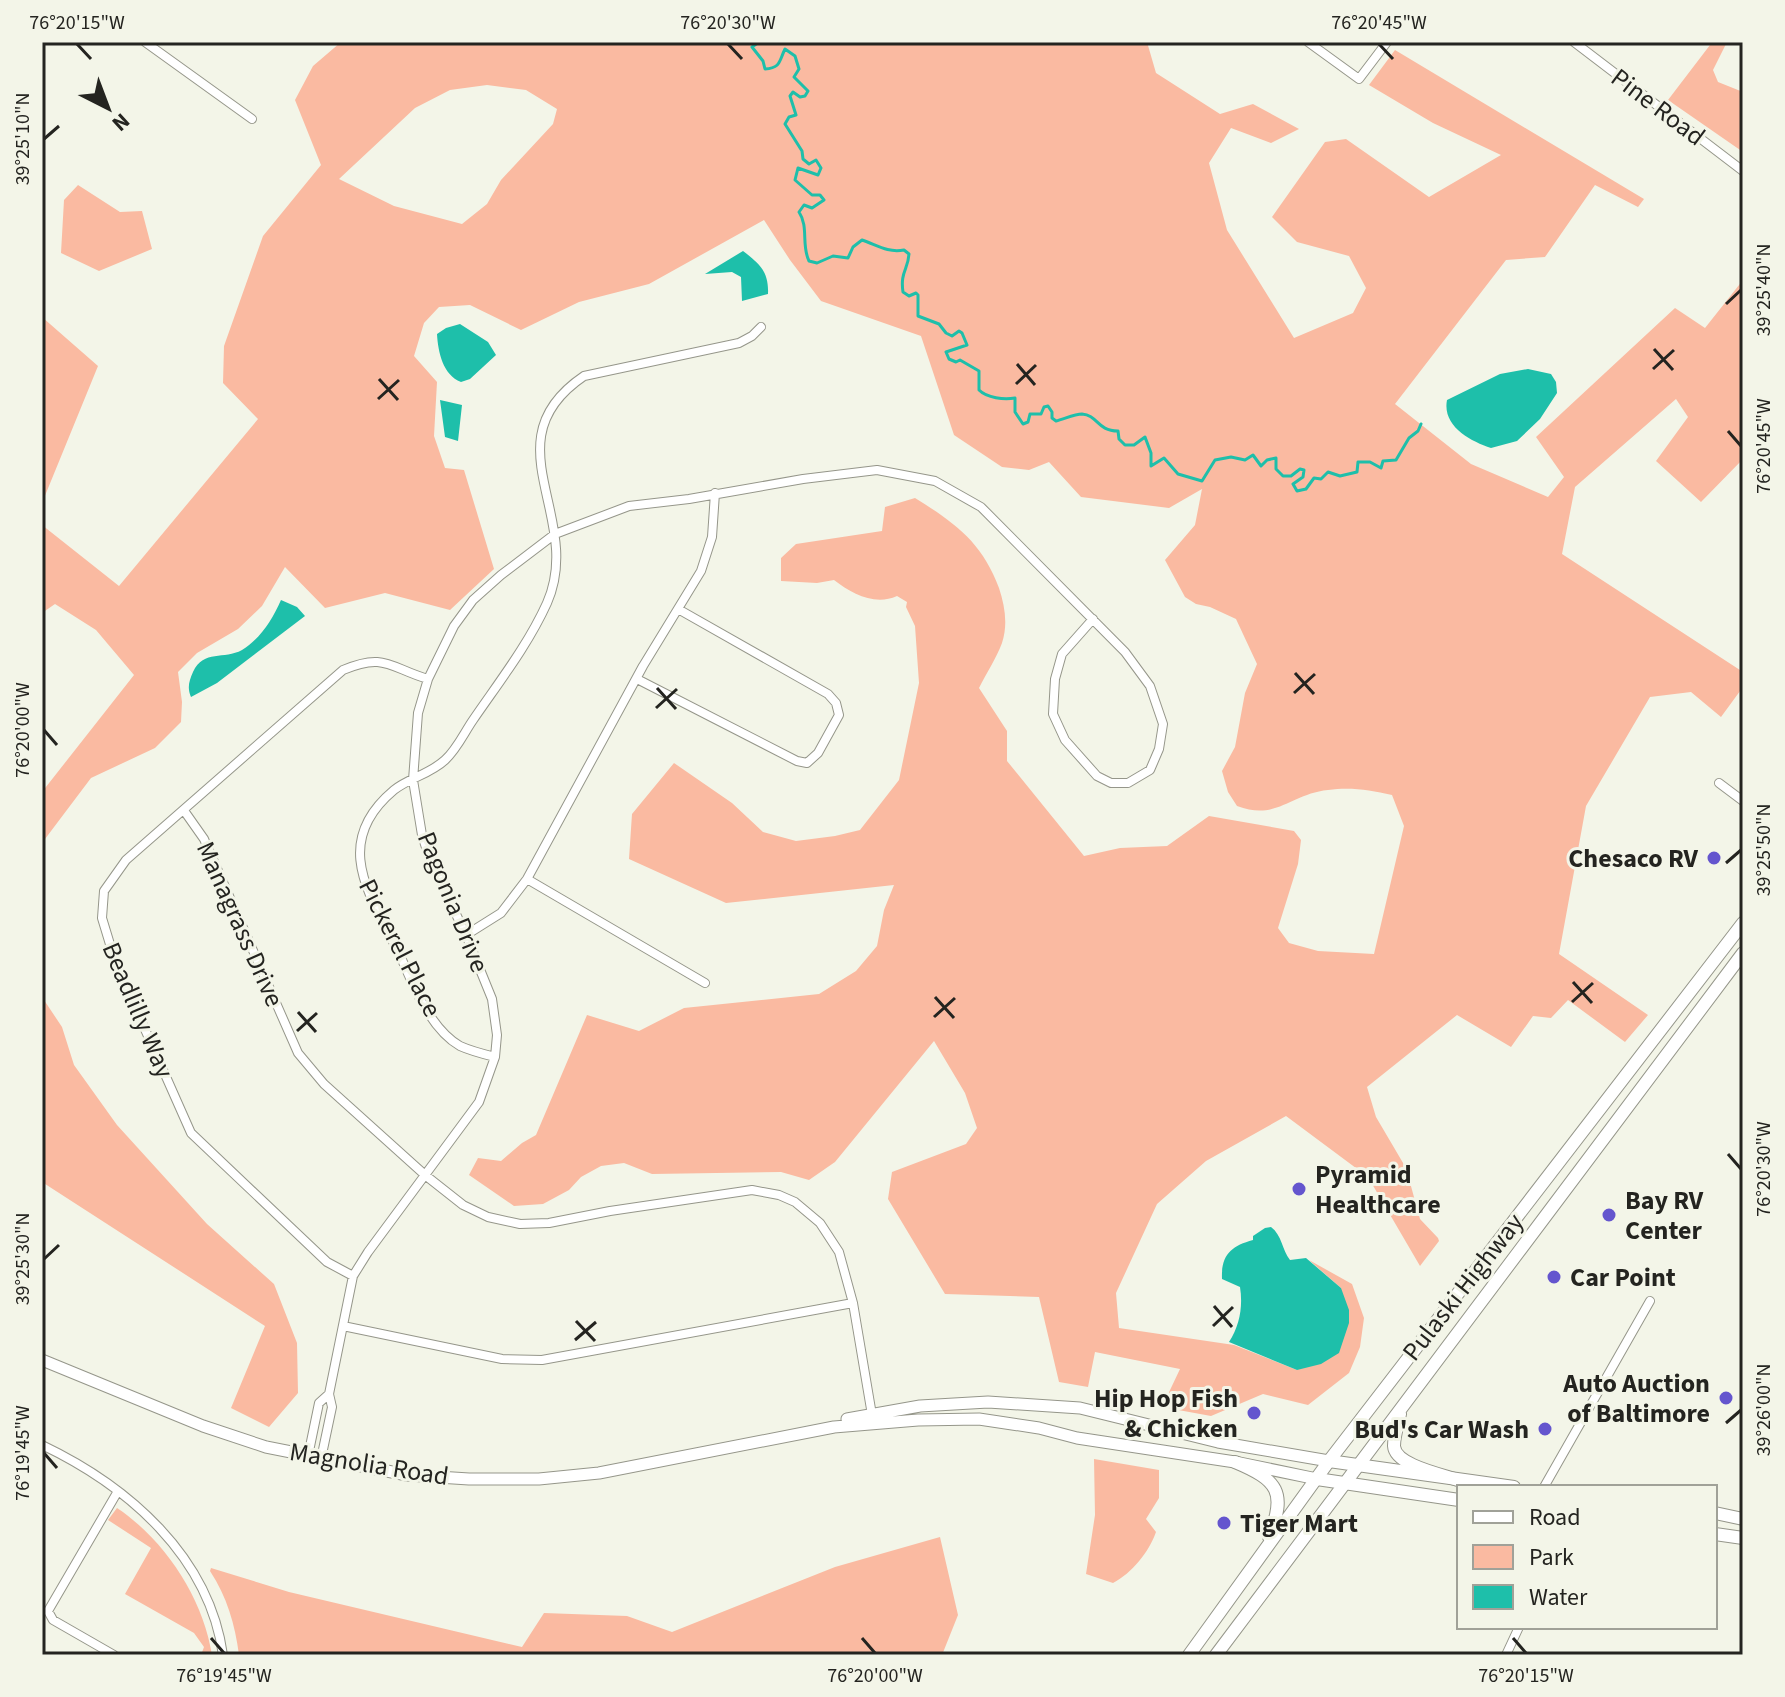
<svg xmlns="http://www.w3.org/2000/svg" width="1785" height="1697" viewBox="0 0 1785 1697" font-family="'Source Sans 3',sans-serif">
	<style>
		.green { fill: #fabaa1; fill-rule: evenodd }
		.water { fill: #1ebfaa }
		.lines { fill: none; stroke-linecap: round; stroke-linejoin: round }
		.stream { stroke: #1ebfaa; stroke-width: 3 }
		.minor-casing { stroke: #95968a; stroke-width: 10 }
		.secondary-casing { stroke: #95968a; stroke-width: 13 }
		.primary-casing { stroke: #95968a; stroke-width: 14 }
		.trunk-casing { stroke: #95968a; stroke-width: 14 }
		.minor { stroke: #fff; stroke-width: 8 }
		.secondary { stroke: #fff; stroke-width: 11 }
		.primary { stroke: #fff; stroke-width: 12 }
		.trunk { stroke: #fff; stroke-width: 12 }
		.ticks { fill: none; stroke: #242420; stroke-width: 3 }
		.poi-dot { fill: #6455ce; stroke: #f3f5e8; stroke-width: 3 }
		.labels { text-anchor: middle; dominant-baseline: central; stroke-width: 6; stroke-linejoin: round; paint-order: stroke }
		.street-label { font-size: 26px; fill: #242420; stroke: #f3f5e8 }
		.poi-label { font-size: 26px; font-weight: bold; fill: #242420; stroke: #f3f5e8; text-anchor: end }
		.neatline { fill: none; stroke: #242420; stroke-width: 3 }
		.ticks-label { font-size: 20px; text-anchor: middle; fill: #242420 }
	</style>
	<rect width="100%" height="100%" fill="#f3f5e8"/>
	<path class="green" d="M341 42H1147L1156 73 1220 114 1253 104 1299 129 1271 143 1231 128 1209 163 1227 230 1294 338 1353 313 1366 288 1349 256 1297 242 1272 217 1325 142 1346 139 1429 197 1501 155 1433 123 1369 85 1395 50 1644 199 1638 207 1595 185 1545 257 1506 260 1395 404 1471 464 1548 497 1564 477 1536 437 1675 308 1705 328 1743 280V459L1701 502 1656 461 1688 417 1676 399 1575 487 1562 554 1743 672V687L1721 717 1691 692 1650 697 1586 806 1559 954 1648 1015 1625 1042 1568 1000 1551 1018 1533 1016 1511 1047 1457 1015 1367 1087 1376 1117 1406 1168 1420 1219 1438 1238 1439 1241 1420 1266 1368 1177 1286 1116 1206 1161 1157 1204 1116 1293 1119 1328 1234 1345 1297 1370 1341 1288 1309 1260 1352 1284 1364 1318 1360 1347 1349 1373 1308 1405 1263 1394 1211 1416 1162 1407 1180 1369 1095 1352 1088 1387 1059 1382 1039 1297 945 1294 888 1199 892 1172 966 1144 977 1128 965 1093 934 1041 835 1162 809 1180 781 1172 652 1174 624 1163 601 1166 581 1177 569 1190 543 1204 514 1206 469 1175 478 1158 501 1161 522 1143 536 1135 587 1015 639 1031 684 1008 819 994 856 971 877 946 884 910 894 885 726 903 629 859 632 814 674 763 732 803 763 832 796 841 835 836 860 830 899 780 919 683 915 626 906 607 907 602 897 596C875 606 852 594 834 580L817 583 781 581V558L796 544 882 531 885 507 915 498C955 523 982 542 999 588 1005 606 1008 625 1002 643 996 659 986 674 979 688L1007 731V761L1084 856 1120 848 1167 846 1209 816 1294 831 1301 840 1298 864 1278 928 1289 943 1318 951 1374 954 1404 826 1392 795C1370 790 1351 787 1328 790 1290 794 1277 821 1237 806L1228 792 1222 771 1235 747 1245 693 1257 664 1236 619 1210 607 1196 604 1185 597 1165 560 1195 525 1202 489 1169 508 1081 497 1049 462 1029 470 1002 467 954 435 921 336 821 301 790 260 764 220 649 284 579 302 521 330 470 305 439 307 424 323 414 356 437 382 434 436 445 468 464 470 494 569 450 610 385 593 325 608 285 567 262 606 238 629 197 653 178 672 182 702 181 722 155 748 91 778 42 843V792L134 675 96 630 55 604 42 613V525L119 586 258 419 223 383 224 346 263 236 321 165 295 100 313 66ZM487 85 526 90 557 109 553 124 501 180 487 204 462 224 394 206 339 179 415 108 450 90Z
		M1710 42H1727L1713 70 1718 82 1743 92V152L1668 100 1710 45Z
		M78 185 120 212 142 211 152 249 99 271 61 253 64 200Z
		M42 317 98 366 42 503Z
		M42 997 62 1027 74 1065 117 1125 207 1224 274 1284 297 1343 298 1393 269 1427 231 1408 265 1326 42 1182Z
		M1094 1459 1159 1470V1498L1146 1519 1156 1532C1149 1552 1132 1573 1113 1583L1086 1574 1095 1515Z
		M117 1508C165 1540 203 1598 212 1655H201L204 1647 194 1633 125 1594 151 1548 108 1520Z
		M940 1537 958 1615 942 1655H239C235 1624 227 1597 210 1571L211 1568 289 1592 522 1647 544 1613 627 1616 672 1632 835 1567Z"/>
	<path class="water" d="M743 251C760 264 769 272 768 294L742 301 741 277 732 272 705 274Z
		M460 324 488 342 496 355 470 379 461 382C443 375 438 352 437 334L446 328Z
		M1528 369 1551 374 1556 382 1557 393 1540 419 1517 441 1491 448C1470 441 1442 426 1447 400L1500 374Z
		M440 400 462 405 458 441 445 437Z
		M281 600 297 607 305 616 217 683 191 697C187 688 189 681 193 672 204 649 224 660 242 650 261 638 272 620 281 600Z
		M1271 1227C1282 1235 1282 1250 1290 1260L1306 1258 1341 1288 1349 1310V1323L1339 1353 1321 1364 1297 1370 1229 1342C1240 1325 1243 1306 1240 1287L1222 1279C1221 1255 1231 1246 1253 1240V1236L1265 1228Z"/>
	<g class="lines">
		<path class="stream" d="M759 42 752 47 763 61 765 69C781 68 779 61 785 49L795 56 799 69 794 77 808 91 805 96 800 97 793 92 790 96 796 115 789 117 785 124 802 151 803 159 809 164 816 160 821 168 818 175 798 168 795 180 812 195H820L824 200 812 208 804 205 799 212C809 227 801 245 809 261L817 263 833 256 848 258 853 247 862 240C877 245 887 253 904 250L909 254C908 270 900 272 903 292L909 296 916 293 918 295V316L939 324 946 333 952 336 959 331 962 333 967 345 946 352 949 359 956 362 960 360 979 371V390C987 398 1004 400 1015 398V412L1023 424 1028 422 1030 414H1041L1044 407 1048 406 1052 412V418L1056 421C1064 419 1075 414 1082 414 1098 415 1097 431 1118 431L1119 439 1125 445H1134L1145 437 1151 453V466L1164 458 1178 474 1202 481 1215 460 1231 457 1245 460 1253 455 1261 466 1267 460 1276 458V469L1283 476H1291L1300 469 1304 470 1303 477 1293 484 1297 491 1306 489 1314 478 1321 479 1328 472 1340 476 1357 472 1358 462H1370L1381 468 1383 461 1396 460 1409 438 1418 431 1421 424"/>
		<g class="minor-casing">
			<path id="minor" d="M145 42 252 119
				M1308 42 1359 79 1387 42
				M1574 42 1743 171
				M637 679 797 761 807 763 818 753 839 715 836 703 828 694 678 609
				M1719 783 1743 801
				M185 812 204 839 298 1053 324 1084 425 1175 463 1205 488 1217 520 1224 549 1223 610 1211 752 1190 779 1195 795 1202 820 1223 839 1252 853 1303 872 1415
				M527 879 705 983
				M466 935 501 913 527 879 643 666 701 571 712 537 715 493
				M495 1057C483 1054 471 1051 460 1046 432 1030 415 990 403 962 375 901 327 846 394 790 409 778 430 774 445 760 457 749 464 733 473 720 499 682 528 645 547 603 585 517 488 441 584 376L739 343 752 336 761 327
				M353 1276 327 1262 191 1133 116 964 102 918 104 891 126 860 343 670C385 652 390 668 428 679
				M343 1326 502 1359 542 1360 853 1303
				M42 1445C128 1486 209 1556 223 1655
				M308 1456 319 1403 329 1394
				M321 1459 332 1407 329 1394 353 1276 368 1252 479 1102 495 1057 497 1035 492 999 466 935 430 860 422 835 413 780 418 713 428 679 454 626 473 600 501 575 555 534 629 506 689 499 803 479 877 470 935 481 981 507 1125 652 1150 686 1163 724 1159 749 1150 770 1128 783H1111L1097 776 1065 740 1053 714 1055 679 1062 654 1093 619
				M1544 1487 1650 1301
				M114 1655 53 1620 48 1611 118 1491
				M1506 1655 1519 1627"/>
		</g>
		<g class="secondary-casing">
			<path id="secondary" d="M42 1360 203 1426 266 1447 407 1475 469 1479H539L599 1473 834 1427 918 1420 979 1419 1039 1428 1077 1438 1235 1462 1317 1479
				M847 1419 920 1406 988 1402 1080 1408 1218 1442 1329 1461"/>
		</g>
		<g class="primary-casing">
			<path id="primary" d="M1329 1461 1514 1487
				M1317 1479 1459 1500
				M1715 1513 1743 1519
				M1715 1534 1743 1538"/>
		</g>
		<g class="trunk-casing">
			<path id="trunk" d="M1400 1414C1398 1424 1394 1436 1394 1446 1395 1466 1445 1475 1461 1481
				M1235 1462C1278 1480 1287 1492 1269 1537
				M1189 1655 1329 1461 1743 923
				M1216 1655 1743 953"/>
		</g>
		<use href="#minor" class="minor"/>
		<use href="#secondary" class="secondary"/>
		<use href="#primary" class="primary"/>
		<use href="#trunk" class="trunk"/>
	</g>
	<path class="ticks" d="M77 44 91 59M728 44 742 59M1379 44 1393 59M44 139 59 126M1726 304 1741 290M1654 349 1673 370M1017 364 1035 385M1653 369 1674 350M379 379 398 400M1016 384 1036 365M378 399 399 380M1728 431 1741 446M1295 673 1314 694M657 688 676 709M1294 693 1315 674M656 708 677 689M44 730 57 745M1726 863 1741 850M1573 982 1592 1003M935 997 954 1018M1572 1002 1593 983M298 1012 316 1032M934 1017 955 998M297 1031 317 1013M1728 1154 1741 1169M44 1259 59 1245M1214 1306 1232 1327M576 1321 595 1341M1213 1326 1233 1307M575 1340 596 1322M1726 1423 1741 1410M44 1453 57 1468M211 1638 224 1653M862 1638 875 1653M1513 1638 1526 1653"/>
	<g class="poi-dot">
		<circle cx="1714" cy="858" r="8"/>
		<circle cx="1299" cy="1189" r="8"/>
		<circle cx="1609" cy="1215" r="8"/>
		<circle cx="1554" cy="1277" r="8"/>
		<circle cx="1726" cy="1398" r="8"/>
		<circle cx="1254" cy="1413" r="8"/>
		<circle cx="1545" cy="1429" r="8"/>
		<circle cx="1224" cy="1523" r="8"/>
	</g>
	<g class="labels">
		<g class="street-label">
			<text transform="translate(1658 107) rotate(37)">Pine Road</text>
			<text transform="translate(453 902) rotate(68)">Pagonia Drive</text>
			<text transform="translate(240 924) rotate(66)">Managrass Drive</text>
			<text transform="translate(400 948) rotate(63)">Pickerel Place</text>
			<text transform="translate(138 1010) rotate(67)">Beadlilly Way</text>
			<text transform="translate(1463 1287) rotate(-52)">Pulaski Highway</text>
			<text transform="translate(369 1464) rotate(9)">Magnolia Road</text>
		</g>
		<g class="poi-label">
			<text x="1698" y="858">Chesaco RV</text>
			<text x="1315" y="1174" text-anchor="start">Pyramid<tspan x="1315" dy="30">Healthcare</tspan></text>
			<text x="1625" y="1200" text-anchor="start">Bay RV<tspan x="1625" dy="30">Center</tspan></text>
			<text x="1570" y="1277" text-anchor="start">Car Point</text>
			<text x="1710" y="1383">Auto Auction<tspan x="1710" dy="30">of Baltimore</tspan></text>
			<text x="1238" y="1398">Hip Hop Fish<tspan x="1238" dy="30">&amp; Chicken</tspan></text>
			<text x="1529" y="1429">Bud's Car Wash</text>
			<text x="1240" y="1523" text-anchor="start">Tiger Mart</text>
		</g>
	</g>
	<rect width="1785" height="1697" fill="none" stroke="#f3f5e8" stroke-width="88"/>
	<rect x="1457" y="1485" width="260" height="144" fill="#f3f5e8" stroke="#a0a198" stroke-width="2"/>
	<rect x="1473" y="1511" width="40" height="12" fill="#ffffff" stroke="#a0a198" stroke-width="2"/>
	<text x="1529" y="1525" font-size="24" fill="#242420">Road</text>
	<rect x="1473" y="1545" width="40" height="24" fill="#fabaa1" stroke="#a0a198" stroke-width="2"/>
	<text x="1529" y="1565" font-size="24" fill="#242420">Park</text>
	<rect x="1473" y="1585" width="40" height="24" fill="#1ebfaa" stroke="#a0a198" stroke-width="2"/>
	<text x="1529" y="1605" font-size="24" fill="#242420">Water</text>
	<g transform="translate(108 108) rotate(138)" stroke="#f3f5e8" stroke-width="6" paint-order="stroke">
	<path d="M0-6L14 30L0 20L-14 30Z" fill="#242420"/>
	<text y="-12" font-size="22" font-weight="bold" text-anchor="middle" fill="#242420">N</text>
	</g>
	<rect x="44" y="44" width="1697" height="1609" class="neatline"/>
	<g class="ticks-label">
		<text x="77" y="29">76°20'15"W</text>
		<text x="728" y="29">76°20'30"W</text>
		<text x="1379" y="29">76°20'45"W</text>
		<text transform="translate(22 139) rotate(-90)" y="7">39°25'10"N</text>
		<text transform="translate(1763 290) rotate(-90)" y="7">39°25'40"N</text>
		<text transform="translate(1763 446) rotate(-90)" y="7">76°20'45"W</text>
		<text transform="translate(22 730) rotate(-90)" y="7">76°20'00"W</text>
		<text transform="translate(1763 850) rotate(-90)" y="7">39°25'50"N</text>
		<text transform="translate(1763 1169) rotate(-90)" y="7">76°20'30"W</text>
		<text transform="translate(22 1259) rotate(-90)" y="7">39°25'30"N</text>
		<text transform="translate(1763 1410) rotate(-90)" y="7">39°26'00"N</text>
		<text transform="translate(22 1453) rotate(-90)" y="7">76°19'45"W</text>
		<text x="224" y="1682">76°19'45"W</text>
		<text x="875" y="1682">76°20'00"W</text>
		<text x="1526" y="1682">76°20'15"W</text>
	</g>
</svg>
